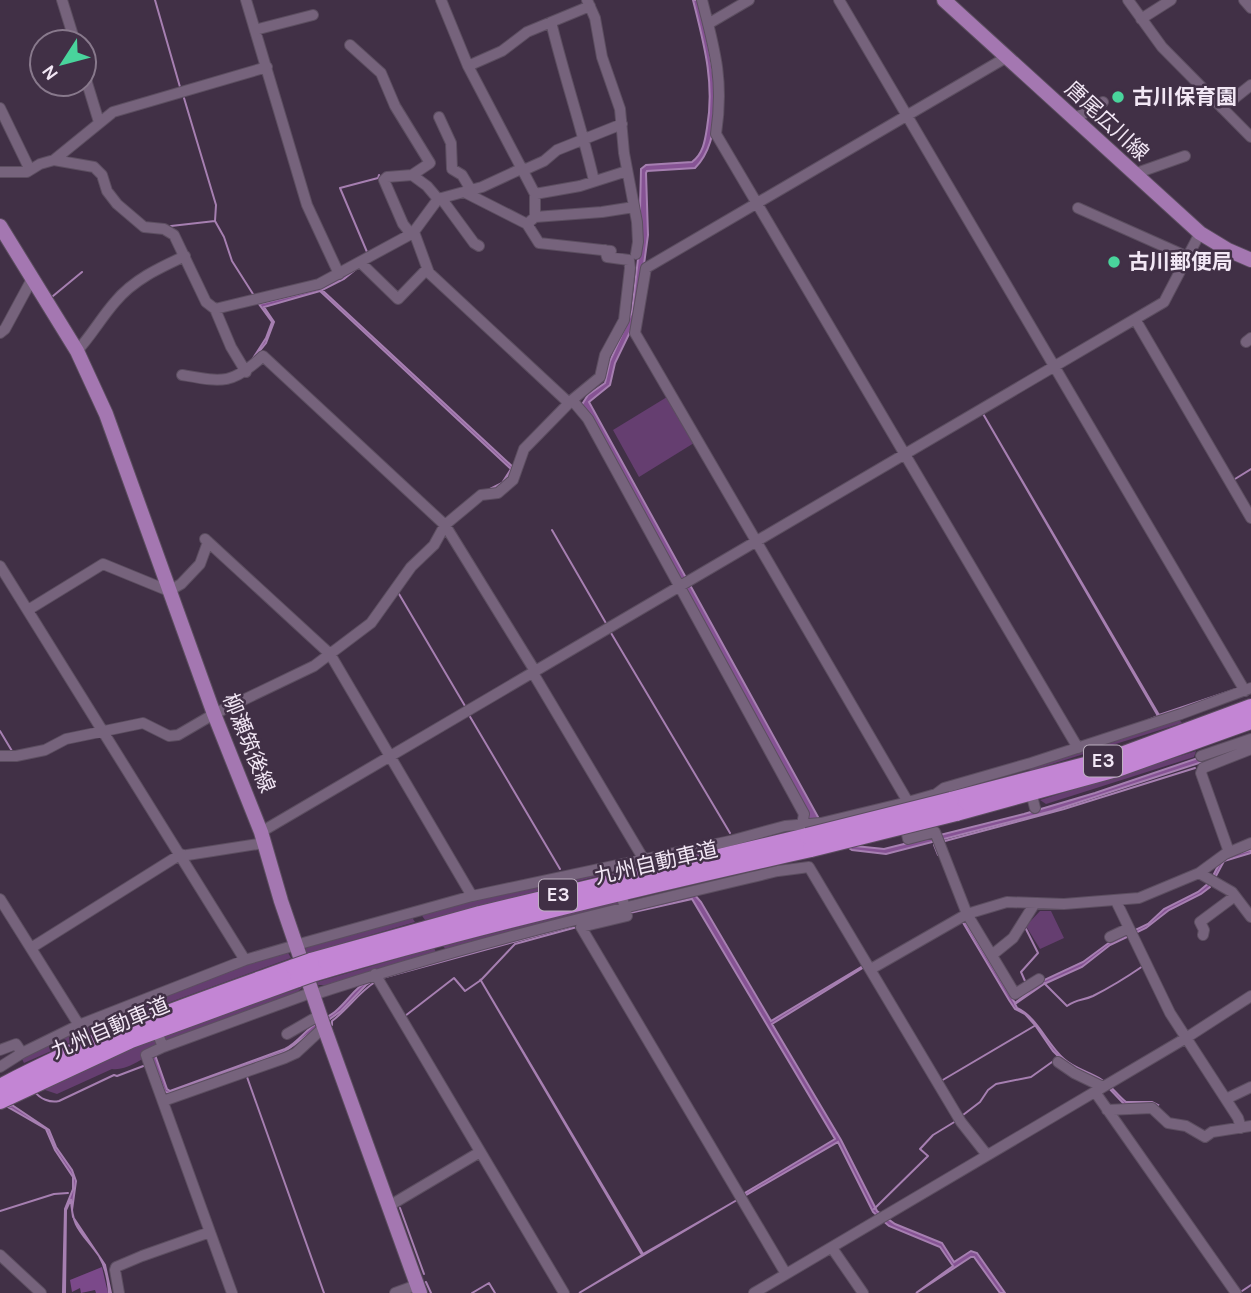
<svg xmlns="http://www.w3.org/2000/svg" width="1251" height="1293" viewBox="0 0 1251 1293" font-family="Karla,'Noto Sans JP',sans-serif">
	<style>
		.green { fill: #653e70 }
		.forest { fill: #7b498a }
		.water { fill: #865394; stroke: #a67fb1; stroke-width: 2 }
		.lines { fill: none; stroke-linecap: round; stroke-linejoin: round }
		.stream { stroke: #a67fb1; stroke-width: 2 }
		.minor-casing { stroke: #5c4e60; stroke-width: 12 }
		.major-casing { stroke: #5c4e60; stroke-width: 16 }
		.highway-casing { stroke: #5c4e60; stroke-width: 18 }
		.minor { stroke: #76637c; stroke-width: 10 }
		.major { stroke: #a477b1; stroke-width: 14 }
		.highway { stroke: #c385d4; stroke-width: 16 }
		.highway-bridge-casing { stroke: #5c4e60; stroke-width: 18; stroke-linecap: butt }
		.highway-bridge { stroke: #c385d4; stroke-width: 16 }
		.poi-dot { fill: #49d49c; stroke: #413046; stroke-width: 2.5 }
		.labels { text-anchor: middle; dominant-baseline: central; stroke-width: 5; stroke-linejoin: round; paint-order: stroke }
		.shield { fill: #413046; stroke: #bdb0c0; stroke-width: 2 }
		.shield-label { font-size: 19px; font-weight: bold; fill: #f2e7f5 }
		.poi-label { font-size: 21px; font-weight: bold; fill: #f2e7f5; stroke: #413046; text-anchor: start }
		.street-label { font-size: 21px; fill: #f2e7f5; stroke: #413046 }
	</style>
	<rect width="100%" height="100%" fill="#413046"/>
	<path class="green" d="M667 397 694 443 639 477 613 430Z
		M1177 717 1182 723 1179 724 1030 771 1029 768Z
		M1196 751 1194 757 1046 804 1040 800Z
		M612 870 606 874 425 920 420 913Z
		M620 901 621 907 448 952 443 946Z
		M1040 911H1051L1064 938 1040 949 1026 926Z
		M411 916 415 922 306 954 305 950 308 945Z
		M434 948 436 952 326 985H318L317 982Z
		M283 950 287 951 291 958 143 1012 136 1003Z
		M303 987 293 996 168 1042 159 1035Z
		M134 1004 140 1012 24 1063 21 1057Z
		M156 1036 161 1046C148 1055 129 1071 112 1069L57 1094 42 1089Z"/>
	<path class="forest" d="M102 1267 108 1293H96L95 1290 81 1293 80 1288 72 1292 70 1280Z"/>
	<path class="water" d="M693 0H698C709 44 732 131 695 168L647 171 646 173 648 235 638 308 632 328 615 363 610 385 589 402 823 826 855 846 884 849 1024 814 1095 793 1251 740V746L1052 811 886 854 852 850 808 821 581 406 588 395 605 383 610 361 632 312 639 250 641 169 646 165 692 162C703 154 705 141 707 128 715 83 704 44 693 0Z
		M360 266 344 279 322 290 514 468C507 477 502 487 490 489L502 483 511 469 320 291 264 307 274 322 266 343 250 363 266 338 272 322 259 304 319 289Z
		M982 412 1159 715 1239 688 1127 729 1158 716Z
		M1251 850V853L1224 861 1210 887 1201 894 1169 910 1146 928 1110 945 1082 967 1044 984 1015 1004 1017 1008C1038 1018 1046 1043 1064 1059 1075 1069 1090 1072 1102 1080 1111 1085 1117 1095 1126 1102H1152L1158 1105 1156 1107 1124 1104 1105 1084 1063 1061 1053 1051 1035 1025 1025 1014 1015 1009 1009 1000 962 921 964 920 1015 1003 1042 981 1083 962 1110 942 1148 924 1164 909 1198 892 1210 882 1220 862 1231 855Z
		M694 894 701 902 771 1021 863 966 864 967 772 1024 841 1140 877 1211 895 1224 942 1243 954 1262 971 1251 977 1253 1005 1293H1000L974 1257H971L916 1293 953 1266 940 1247 889 1226 873 1212 838 1142 746 1195 745 1193 835 1139 692 899 576 925 382 978 379 974Z
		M480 979 643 1254 737 1200 579 1293 642 1255Z
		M374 980 366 985 341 1011 284 1052 170 1093 165 1092 151 1057 155 1055 167 1089 170 1091 285 1049C297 1043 303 1033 314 1025 321 1019 330 1017 337 1010 350 999 357 983 374 980Z
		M12 1105 49 1130 56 1147 72 1170 76 1181 72 1210 73 1217 105 1265 111 1293H109C108 1281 105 1266 99 1256 82 1232 72 1229 71 1199L66 1210 65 1293H63L65 1209 73 1189V1177L55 1150 46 1129 8 1107Z"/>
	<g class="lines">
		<path class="stream" d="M155 0 180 87
			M184 98 216 205 215 221
			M171 226 215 221 224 237 232 261 253 294
			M367 252 340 188 378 178 379 175
			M53 296 82 272
			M1235 479 1251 469
			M552 530 607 625
			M399 594 465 706
			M611 633 730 833
			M469 715 560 869
			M0 731 12 751
			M945 841 1064 809 1195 768
			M934 845 938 855
			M1025 981 1021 972 1038 953 1026 929
			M1044 983 1067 1006C1078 998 1082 1001 1093 996 1111 987 1127 977 1143 966
			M405 1016 454 978 465 991 481 980 515 944 577 927
			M332 1025V1021C348 1009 358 993 375 982
			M247 1077 324 1293
			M941 1081 1036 1025
			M34 1091C40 1099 50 1103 59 1101L114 1075 117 1076 146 1065
			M963 1115 980 1102 988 1090 996 1084 1031 1077 1052 1062
			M400 1208 424 1274
			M874 1209 928 1156 920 1149 933 1135 956 1121
			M0 1211 54 1194 68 1193
			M426 1282 431 1293
			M1242 1291 1251 1285
			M472 1293 489 1283 495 1293"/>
		<g class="minor-casing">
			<path id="minor" d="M62 0 75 42
				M246 0 307 205 339 274
				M441 0 468 66 535 194V217L527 224
				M587 0 595 18 602 57 620 109 624 153 637 222 638 242 636 254
				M702 0C715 50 724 81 716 134L1078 748
				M839 0 1245 691
				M1128 0 1162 47 1251 137
				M1244 0 1251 8
				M1141 19 1171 0
				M551 22C564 76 582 128 594 181
				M708 24 749 0
				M255 30 313 15
				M350 45 381 73 395 106 430 163 412 175 387 177 384 180 403 224 411 234
				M468 66 502 51 527 32 590 6
				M84 73 99 122
				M0 108 30 170
				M1222 108 1251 85
				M439 117 451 143 452 169 462 175 471 190
				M1074 119 1103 102
				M54 160 94 167 102 175 107 191 117 204 144 227 164 229 174 235 206 302 215 309 231 347 246 372
				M524 170 544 161 557 150 622 124
				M0 172H27L40 164 54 160 113 112 267 67
				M1134 174 1185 156
				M412 175 427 186 438 199
				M464 192 527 224 539 243 611 251
				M535 194 580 186 627 171
				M441 198 474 243 479 246
				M1078 208 1188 257
				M535 217 602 212 634 207
				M414 232 429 273
				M605 250 607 257 629 260 630 268 624 320 605 355 600 377 572 400 588 419 804 814 802 825
				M360 262 398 299 426 270 569 403
				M215 309 319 284 413 233 438 199 482 187 523 168
				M1135 319 1251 518
				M0 333 5 329 32 279
				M1246 342 1251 338
				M77 351C91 336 101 318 115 302 133 280 159 268 185 256
				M182 375C222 382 232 385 263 356L445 525 535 671
				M205 539 330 654 472 896
				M0 566 245 960
				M28 610 103 564 169 591 181 584 200 564 208 542
				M533 673 643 858
				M0 756H16L45 750 66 739 143 723 169 736 178 735 214 714 314 666 371 623 411 567 434 545 445 525 481 495 498 493 513 480 524 449 572 400
				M1201 756 1251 739
				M1033 800 1035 808
				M908 802 635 333 646 268 1007 57
				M904 820 908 839 935 832 967 914 1015 994 1039 979
				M261 832 1164 302 1200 233
				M1229 852 1201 773 1203 768 1251 749
				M181 856 264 843
				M1199 873 1232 892 1251 917
				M0 899 79 1025
				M623 901 627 916 581 927 786 1274
				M1116 901 1170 1013 1238 1118 1241 1128
				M1203 935 1204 930 1200 922 1235 896
				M1110 937 1127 929
				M31 948 181 854
				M992 955 1013 938 1035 903
				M871 969 967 914 1007 902 1064 904 1139 898 1199 873 1225 854 1251 843
				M375 974 564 1293
				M313 995C466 944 622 908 778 871L809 867 961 1122 987 1155
				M287 1034 320 1015
				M159 1037 163 1047 146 1055 232 1293
				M163 1047 313 992
				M0 1050 16 1044 22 1053
				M1058 1062 1074 1073 1103 1087
				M0 1067 22 1053 79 1025 245 960 296 945 472 896 730 841 785 826 821 823 908 802 936 794 944 788 1031 763 1181 714 1251 688
				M1095 1092 1236 1293
				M1226 1099 1251 1087
				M163 1101 285 1058 296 1053 324 1027
				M1107 1110 1152 1108 1168 1123 1186 1126 1205 1137 1212 1132 1251 1126
				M389 1206 480 1152
				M832 1248 863 1293
				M0 1255 41 1293
				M119 1293 115 1270 116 1267 142 1256 210 1232
				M395 1293 417 1285
				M754 1293 1186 1038 1251 996"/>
		</g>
		<g class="major-casing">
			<path id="major" d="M944 0 1200 233 1228 250 1251 260
				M0 226 77 351 106 414 214 714 261 832 281 901 324 1027 420 1293"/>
		</g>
		<g class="highway-casing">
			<path id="highway" d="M951 800 1116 757 1251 707
				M956 813 1120 768 1251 721
				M311 961 480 914 807 836
				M315 973C479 925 644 886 811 849
				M0 1087C94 1037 194 1003 294 967
				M0 1101 131 1040 298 979"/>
		</g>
		<use href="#minor" class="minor"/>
		<use href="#major" class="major"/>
		<use href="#highway" class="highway"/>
		<g class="highway-bridge-casing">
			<path id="highway-bridge" d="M807 836 951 800
				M811 849 956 813
				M294 967 311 961
				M298 979 315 973"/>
		</g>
		<use href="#highway-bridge" class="highway-bridge"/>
	</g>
	<g class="poi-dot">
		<circle cx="1118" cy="97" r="7"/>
		<circle cx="1114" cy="262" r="7"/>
	</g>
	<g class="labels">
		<g class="shield">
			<rect x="1084" y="745.5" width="38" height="31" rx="5"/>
			<rect x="539" y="879.5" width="38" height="31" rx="5"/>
		</g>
		<g class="shield-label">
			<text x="1103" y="761">E3</text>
			<text x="558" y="895">E3</text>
		</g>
		<g class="poi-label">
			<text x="1132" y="97">古川保育園</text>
			<text x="1128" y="262">古川郵便局</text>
		</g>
		<g class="street-label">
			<text transform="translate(1107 121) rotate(43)">唐尾広川線</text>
			<text transform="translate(249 743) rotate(68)">柳瀬筑後線</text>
			<text transform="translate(656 863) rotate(-13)">九州自動車道</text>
			<text transform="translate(110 1028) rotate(-23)">九州自動車道</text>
		</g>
	</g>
	<g transform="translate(63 63) rotate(234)"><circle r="33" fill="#413046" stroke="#88798c" stroke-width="2"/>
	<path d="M0-5L12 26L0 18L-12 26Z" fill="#49d49c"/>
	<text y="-10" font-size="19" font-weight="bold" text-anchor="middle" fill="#f2e7f5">N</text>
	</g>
</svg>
